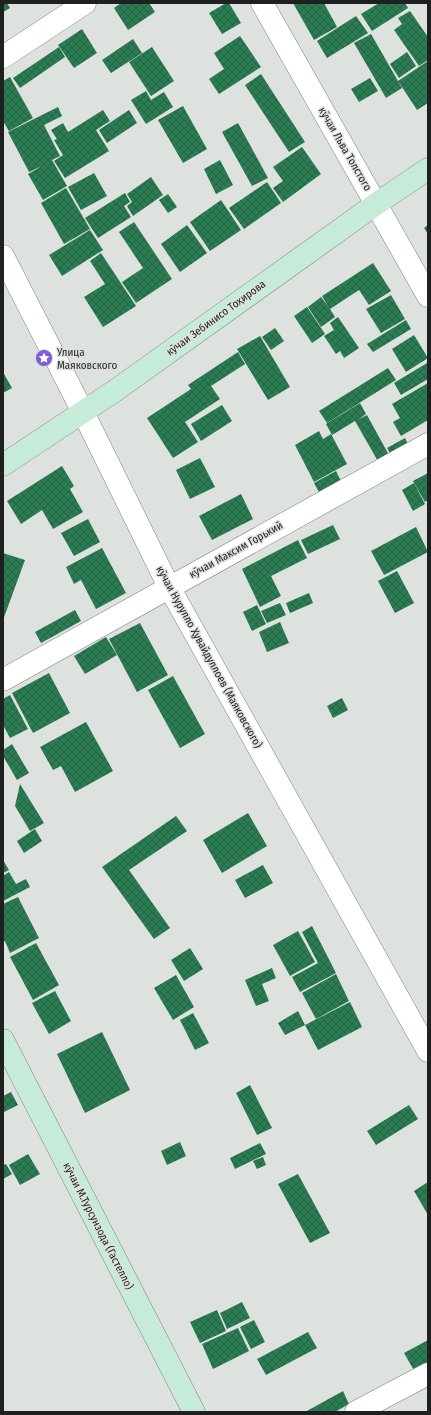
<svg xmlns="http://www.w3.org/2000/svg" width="431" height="1415" viewBox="0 0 431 1415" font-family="'Fira Sans Condensed',sans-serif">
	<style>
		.building { fill: url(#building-cross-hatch) }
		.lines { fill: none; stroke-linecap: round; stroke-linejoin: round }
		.street-casing { stroke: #7f8381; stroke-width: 23 }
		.secondary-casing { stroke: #7f8381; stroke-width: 23 }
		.street { stroke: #fff; stroke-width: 22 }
		.secondary { stroke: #c7ebd9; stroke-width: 22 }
		.labels { text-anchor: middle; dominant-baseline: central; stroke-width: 3; stroke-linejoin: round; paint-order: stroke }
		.street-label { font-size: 11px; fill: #1f2120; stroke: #dee2df }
		.poi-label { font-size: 11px; fill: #1f2120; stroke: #dee2df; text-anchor: start }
	</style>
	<defs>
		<pattern id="building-cross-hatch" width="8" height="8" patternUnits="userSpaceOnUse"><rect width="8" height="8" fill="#2b7b53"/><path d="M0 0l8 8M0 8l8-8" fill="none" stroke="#246444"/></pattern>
	</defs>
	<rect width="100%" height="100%" fill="#dee2df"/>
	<path class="building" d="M3 3H7L10 8 3 12Z
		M121 3H149L155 12 128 30 114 8Z
		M226 3H229L241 23 222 34 209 13Z
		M293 3H324L337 27 314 40Z
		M379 3H405L408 8 372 31 361 14Z
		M410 11 428 37V60L419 66 394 30 402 24 398 18Z
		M356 16 368 33 327 58 317 41Z
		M82 29 97 53 74 68 58 45Z
		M371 34 402 88 386 98 354 43Z
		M240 36 261 67 219 94 209 79 224 69 214 53Z
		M133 39 142 53 111 73 102 60Z
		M59 47 65 57 20 88 13 78Z
		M152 47 174 81 151 96 129 62Z
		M407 52 416 66 399 78 390 64Z
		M428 61V103L417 110 398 81Z
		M261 74 305 142 289 152 245 85Z
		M10 77 33 118 9 131 3 121V81Z
		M370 78 378 91 359 102 351 89Z
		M146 91 151 100 164 92 173 107 146 124 131 100Z
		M183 106 207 149 183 163 158 120Z
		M58 107 62 116 44 125 60 156 52 160 67 186 43 200 28 174 42 166 29 172 8 132Z
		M103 110 110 121 96 130 109 151 65 178 54 161 63 155 54 140 57 139 51 130 63 123 68 132Z
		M129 110 137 123 107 143 99 130Z
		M238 123 268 178 252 186 222 132Z
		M302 147 321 174 283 202 273 188 283 181 273 167Z
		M220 160 233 185 216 194 204 169Z
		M94 173 107 196 81 210 68 187Z
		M151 177 163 195 133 216 127 206 132 202 127 194Z
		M267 182 281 203 244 229 229 208Z
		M66 188 90 229 64 244 41 203Z
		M125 193 130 202 124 206 131 217 98 238 85 218Z
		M168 194 177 207 168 213 159 200Z
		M221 200 241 230 210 251 190 222Z
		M134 222 172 279 136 303 122 282 143 268 119 232Z
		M187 225 207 253 180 272 161 244Z
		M428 225V234L424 228Z
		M90 230 103 250 62 276 49 255Z
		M101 253 136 306 103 327 84 297 105 284 90 261Z
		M373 263 391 291 369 305 359 290 330 309 335 317 321 327 308 307 321 297 328 306 322 296Z
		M391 295 405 319 381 333 366 309Z
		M307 307 325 334 312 343 294 316Z
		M338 317 359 348 344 358 340 351 336 354 324 336 334 330 330 323Z
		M406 320 411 329 373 352 367 344Z
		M275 328 284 341 271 350 262 337Z
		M414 335 428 358 406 372 392 349Z
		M260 336 290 387 268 400 237 349Z
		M238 352 245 364 211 386 220 399 185 422 198 442 173 458 147 418 191 389 188 385Z
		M427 363 428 379 401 395 394 383Z
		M388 368 396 380 327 423 319 411Z
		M3 372 12 388 3 393Z
		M428 383V420L401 436 393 422 400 418 392 404Z
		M360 403 366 414 359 419 367 415 390 457 379 463 355 421 332 435 326 424Z
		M222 405 232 421 201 441 191 424Z
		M319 431 323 439 331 434 347 464 314 482 295 445Z
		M405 438 410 448 393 458 387 448Z
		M200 458 215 487 190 499 176 470Z
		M62 466 74 486 70 489 83 512 53 529 42 510 21 524 7 501Z
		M336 471 343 485 321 496 314 483Z
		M428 473V500L425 502 413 481Z
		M414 483 425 504 413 511 402 490Z
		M241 494 253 519 212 540 199 516Z
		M88 519 100 542 74 556 61 533Z
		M333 525 340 539 308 554 301 540Z
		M416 527 428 552 384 575 371 551Z
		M298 540 307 558 271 576 281 596 260 607 242 569Z
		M102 548 126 593 96 609 81 580 74 584 66 567Z
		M3 553 25 560 3 620Z
		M397 571 414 603 395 613 378 581Z
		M309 593 313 603 290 613 286 603Z
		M280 603 286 615 267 623 261 611Z
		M257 605 266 624 252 631 243 612Z
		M75 610 81 621 41 643 35 632Z
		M280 622 289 643 267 652 259 632Z
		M140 623 168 675 137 692 109 639Z
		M106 637 117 655 85 674 74 656Z
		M49 673 70 713 33 733 12 693Z
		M173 676 205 734 180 748 148 690Z
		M10 695 28 729 10 738 3 725V699Z
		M342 698 348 710 333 718 327 706Z
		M86 722 113 771 75 792 61 766 53 770 40 747Z
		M12 744 29 773 17 780 3 756V750Z
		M20 784 44 823 30 831 15 806Z
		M248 813 267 846 222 873 203 840Z
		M176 816 187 831 129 870 170 928 154 939 102 867Z
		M35 829 42 841 24 853 17 841Z
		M3 860 9 870 3 873Z
		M263 865 273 883 245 898 235 880Z
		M9 872 16 884 26 879 30 887 3 901V876Z
		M18 897 39 938 10 953 5 941 3 942V904Z
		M312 926 336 973 300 992 292 977 318 963 302 932Z
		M298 931 315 962 290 976 273 945Z
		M36 943 59 985 33 1000 10 957Z
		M190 948 203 969 184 981 171 960Z
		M272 968 276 978 262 984 269 1001 256 1006 245 980Z
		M336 974 349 1001 316 1019 302 993Z
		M176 975 194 1007 173 1020 154 988Z
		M55 991 71 1021 49 1034 32 1003Z
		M350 1002 362 1027 318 1050 305 1025Z
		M298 1011 305 1025 285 1035 278 1023Z
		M193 1013 209 1043 195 1050 180 1020Z
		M102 1032 130 1090 85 1113 57 1054Z
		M250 1085 272 1128 257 1135 236 1093Z
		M11 1092 18 1105 4 1112 3 1096Z
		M409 1105 418 1119 376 1145 367 1131Z
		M180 1142 186 1156 167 1165 161 1151Z
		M260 1143 266 1154 235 1169 230 1158Z
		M28 1154 40 1174 20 1185 9 1165Z
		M263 1157 266 1165 257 1169 253 1161Z
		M6 1164 12 1174 3 1179V1165Z
		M298 1174 330 1233 310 1243 278 1184Z
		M428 1182V1215L414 1191Z
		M242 1302 250 1318 227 1329 220 1313Z
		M217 1310 226 1331 200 1343 190 1322Z
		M254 1320 265 1342 251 1349 240 1327Z
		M238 1328 249 1351 213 1369 202 1344Z
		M308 1332 317 1348 266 1375 257 1359Z
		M428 1340V1368L416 1374 404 1353Z
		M343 1391 349 1404 335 1412H305Z"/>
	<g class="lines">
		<g class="street-casing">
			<path id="street" d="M262 3 428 296
				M3 57 85 3
				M3 256 83 412 169 587 428 1051
				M3 680 428 444
				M356 1412 428 1374"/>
		</g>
		<g class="secondary-casing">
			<path id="secondary" d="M3 465 116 390 376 204 428 169
				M3 1040 194 1412"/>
		</g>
		<use href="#street" class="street"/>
		<use href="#secondary" class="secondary"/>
	</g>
	<defs>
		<g id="sight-disc" transform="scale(0.9)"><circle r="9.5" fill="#815cd7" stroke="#dee2df"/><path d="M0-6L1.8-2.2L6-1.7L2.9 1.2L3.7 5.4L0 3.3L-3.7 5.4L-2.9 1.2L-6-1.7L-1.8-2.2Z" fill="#fff"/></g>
	</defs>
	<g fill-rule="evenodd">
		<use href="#sight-disc" x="44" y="358"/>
	</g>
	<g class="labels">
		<g class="street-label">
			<text transform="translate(345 149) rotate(60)">кӯчаи Льва Толстого</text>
			<text transform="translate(216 318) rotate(-36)">кӯчаи Зебинисо Тоҳирова</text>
			<text transform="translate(236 550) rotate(-29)">кӯчаи Максим Горький</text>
			<text transform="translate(209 657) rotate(61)">кӯчаи Нурулло Ҳувайдуллоев (Маяковского)</text>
			<text transform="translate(98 1226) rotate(63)">кӯчаи М.Турсунзода (Гастелло)</text>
		</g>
		<g class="poi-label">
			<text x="57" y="352">Улица<tspan x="57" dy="13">Маяковского</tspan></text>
		</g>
	</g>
	<rect width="431" height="1415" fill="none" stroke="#1f2120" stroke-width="8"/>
</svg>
